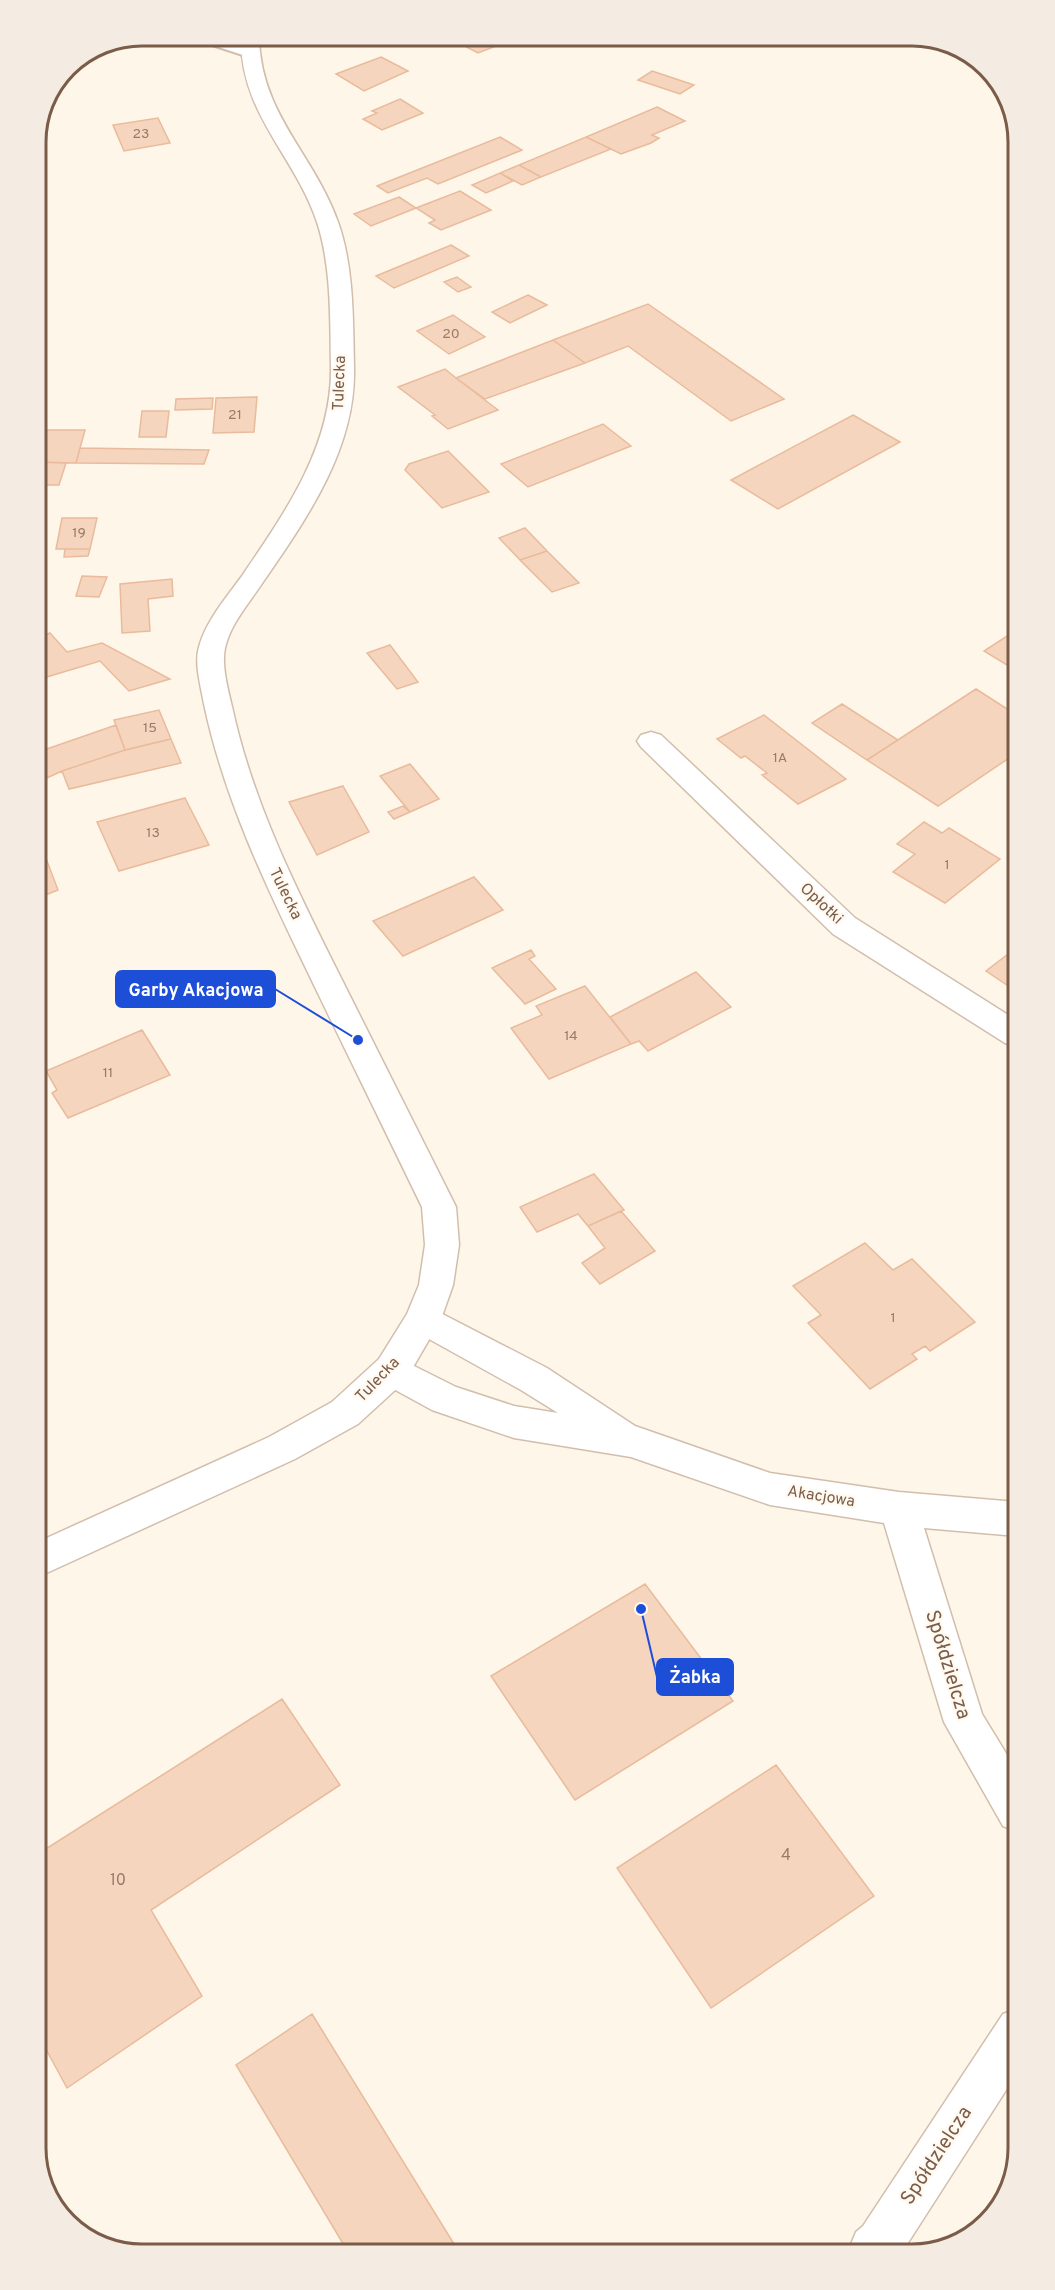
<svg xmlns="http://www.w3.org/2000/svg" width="1055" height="2290" viewBox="0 0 1055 2290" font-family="Overpass,sans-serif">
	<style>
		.building { fill: #f5d5bd; stroke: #e9bb9c; stroke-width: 1.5 }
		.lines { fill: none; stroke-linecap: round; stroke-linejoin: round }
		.service-casing { stroke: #d2beac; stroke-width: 4 }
		.minor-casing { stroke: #d2beac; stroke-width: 3 }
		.tertiary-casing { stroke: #d2beac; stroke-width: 3 }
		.service { fill: #fff; fill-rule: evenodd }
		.minor { fill: #fff; fill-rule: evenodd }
		.tertiary { fill: #fff; fill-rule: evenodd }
		.labels { text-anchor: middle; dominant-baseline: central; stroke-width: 4.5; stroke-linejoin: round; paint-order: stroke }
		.number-label { font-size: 14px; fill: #9a7a66 }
		.street-label { font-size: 16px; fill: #7b5c49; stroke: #fff9f0 }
		.near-number-label { font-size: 16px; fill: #9a7a66 }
		.near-street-label { font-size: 20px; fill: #7b5c49; stroke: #fff9f0 }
		.rim { fill: none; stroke: #7b5c49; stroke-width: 3 }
		.leader { fill: none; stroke: #1d4ed8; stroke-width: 2 }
		.callout-dot { fill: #1d4ed8; stroke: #fff9f0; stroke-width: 2 }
		.callout { fill: #1d4ed8; stroke: #1d4ed8; stroke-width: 2 }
		.callout-label { font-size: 18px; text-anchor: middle; font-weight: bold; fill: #fff }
	</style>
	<rect width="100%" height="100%" fill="#fef6e8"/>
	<path class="building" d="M453 36H482L499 45 478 53 449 38Z
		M381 57 408 71 364 91 336 74Z
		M652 71 694 85 680 94 638 80Z
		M400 99 423 113 382 130 363 119 377 113 372 111Z
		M657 107 685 121 652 135 659 138 651 143 621 154 586 137Z
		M158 118 170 143 124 151 113 125Z
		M500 137 522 150 438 184 427 178 388 193 377 186Z
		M586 137 611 149 541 177 519 165Z
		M519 165 541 177 522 185 500 173Z
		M500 173 513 181 486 193 472 185Z
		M460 191 491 210 441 230 429 223 435 220 416 208Z
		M399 197 416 208 371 226 354 214Z
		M451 245 469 256 394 288 376 276Z
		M457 277 471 287 458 292 444 282Z
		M528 295 547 305 510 323 492 312Z
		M648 304 784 399 731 421 628 346 585 363 553 340Z
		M453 315 485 337 449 354 417 331Z
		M553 340 585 363 485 399 456 378Z
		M445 369 456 378 498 410 448 429 432 416 435 415 398 387Z
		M257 397 254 432 213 433 216 398Z
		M213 398 212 409 175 410 176 399Z
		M142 411H169L166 437H139Z
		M853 415 900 442 778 509 731 480Z
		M603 424 631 446 528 487 501 464Z
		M37 430H85L76 463 37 462Z
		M80 448 209 450 204 464 76 463Z
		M448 451 489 492 442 508 405 470 409 464Z
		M37 462 66 463 59 485H37Z
		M62 518H97L90 549H56Z
		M525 528 547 551 520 560 499 538Z
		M65 549H90L88 556 64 557Z
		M547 551 579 583 552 592 520 560Z
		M82 576 107 577 99 597 76 596Z
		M172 579 173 596 148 599 150 631 122 633 120 584Z
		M1015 631V670L984 651Z
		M50 633 67 652 102 643 170 679 129 691 100 661 40 679 42 682 38 683V638Z
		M390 645 418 682 397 689 367 653Z
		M976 689 1015 714V754L938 806 867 760Z
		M842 704 898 740 867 760 812 723Z
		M159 710 171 739 125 750 114 720Z
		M764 715 846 779 798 804 762 775 767 773 745 756 741 758 717 739Z
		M116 725 125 750 62 771 38 782V752Z
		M171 739 181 763 69 789 62 771 125 750Z
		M410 764 439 799 410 812 380 776Z
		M343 786 369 832 317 855 289 802Z
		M185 798 209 845 119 871 97 822Z
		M403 806 410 812 394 819 388 812Z
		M924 822 942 833 949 828 1000 859 945 903 893 872 915 854 897 844Z
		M47 861 58 890 38 898V865Z
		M474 877 503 910 403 956 373 921Z
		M1016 948V991L986 971Z
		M531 950 535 956 529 959 556 989 525 1004 492 968Z
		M696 972 731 1007 648 1051 639 1041 631 1044 610 1017Z
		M585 986 631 1044 549 1079 511 1028 542 1015 536 1006Z
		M142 1030 170 1075 68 1118 52 1093 57 1090 46 1071Z
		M594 1174 624 1210 588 1226 578 1214 537 1232 520 1207Z
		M621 1211 655 1251 600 1284 582 1263 605 1248 588 1226Z
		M865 1243 893 1270 912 1259 975 1322 930 1351 925 1346 912 1354 917 1359 870 1389 808 1323 821 1315 793 1286Z
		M1010 1583H1017L1018 1635H1017Z
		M645 1584 733 1701 575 1800 491 1676Z
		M282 1699 340 1785 151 1910 202 1996 67 2088 41 2040V1852Z
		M776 1765 874 1896 711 2008 617 1868Z
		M312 2014 459 2252H348L236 2065Z"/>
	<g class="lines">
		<g class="service-casing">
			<path id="service" d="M192 36H216L255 49 257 52 249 57 194 39Z"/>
		</g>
		<g class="minor-casing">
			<path id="minor" d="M651 732 661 735 855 918 1016 1020V1047L1005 1043 833 934 641 747 637 741 641 735Z
				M423 1304 547 1368 635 1426 770 1473 899 1492 1017 1502V1536L924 1528 982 1714 1018 1773V1832L1003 1826 944 1722 884 1523 770 1505 631 1457 514 1438 432 1410 379 1381 374 1370 379 1359 392 1355 456 1387 514 1406 558 1413 521 1390 411 1329 405 1319 411 1309Z
				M1019 2008V2070L904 2249H849L856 2232 863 2226 1003 2014Z"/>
		</g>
		<g class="tertiary-casing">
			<path id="tertiary" d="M241 36H259C260 114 314 154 338 222 354 267 353 320 354 368 356 449 307 518 263 582 250 602 230 624 225 648 221 667 229 693 233 711 254 806 298 892 341 978 379 1054 418 1131 456 1207L459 1245 453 1285 441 1319 405 1381 358 1424 295 1459 40 1576V1541L269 1437 332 1402 379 1359 407 1314 419 1285 425 1245 422 1207C386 1132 349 1058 313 983 269 892 225 803 204 704 201 687 194 663 199 647 206 621 226 598 242 576 284 514 332 447 331 368 330 321 332 268 317 222 294 154 240 114 241 36Z"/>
		</g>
		<use href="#service" class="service"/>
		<use href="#minor" class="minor"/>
		<use href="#tertiary" class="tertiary"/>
	</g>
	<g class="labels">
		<g class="number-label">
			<text x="141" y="134">23</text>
			<text x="451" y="334">20</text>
			<text x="235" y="415">21</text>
			<text x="79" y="533">19</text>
			<text x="150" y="728">15</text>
			<text x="780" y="758">1A</text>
			<text x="153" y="833">13</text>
			<text x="947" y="865">1</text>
			<text x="571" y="1036">14</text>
			<text x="108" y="1073">11</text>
			<text x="893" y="1318">1</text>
		</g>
		<g class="street-label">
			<text transform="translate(340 383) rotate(-88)">Tulecka</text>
			<text transform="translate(285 894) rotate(64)">Tulecka</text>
			<text transform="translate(821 904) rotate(43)">Opłotki</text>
			<text transform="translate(378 1380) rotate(-46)">Tulecka</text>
			<text transform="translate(821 1497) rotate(9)">Akacjowa</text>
		</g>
		<g class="near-number-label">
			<text x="786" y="1856">4</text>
			<text x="118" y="1881">10</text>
		</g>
		<g class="near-street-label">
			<text transform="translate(947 1665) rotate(73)">Spółdzielcza</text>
			<text transform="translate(937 2156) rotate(-57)">Spółdzielcza</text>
		</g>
	</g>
	<path d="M0 0H1055V2290H0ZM142 46H912A96 96 0 0 1 1008 142V2148A96 96 0 0 1 912 2244H142A96 96 0 0 1 46 2148V142A96 96 0 0 1 142 46Z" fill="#f4ece3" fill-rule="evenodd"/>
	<path class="rim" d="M142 46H912A96 96 0 0 1 1008 142V2148A96 96 0 0 1 912 2244H142A96 96 0 0 1 46 2148V142A96 96 0 0 1 142 46Z"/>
	<path class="leader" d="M358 1040L275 989M641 1609L657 1677"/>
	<g class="callout-dot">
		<circle cx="358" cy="1040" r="6"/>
		<circle cx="641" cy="1609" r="6"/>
	</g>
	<g class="callout">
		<rect x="116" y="971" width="159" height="36" rx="6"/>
		<rect x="657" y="1659" width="76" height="36" rx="6"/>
	</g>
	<g class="callout-label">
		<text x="196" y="996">Garby Akacjowa</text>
		<text x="695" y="1683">Żabka</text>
	</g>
</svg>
